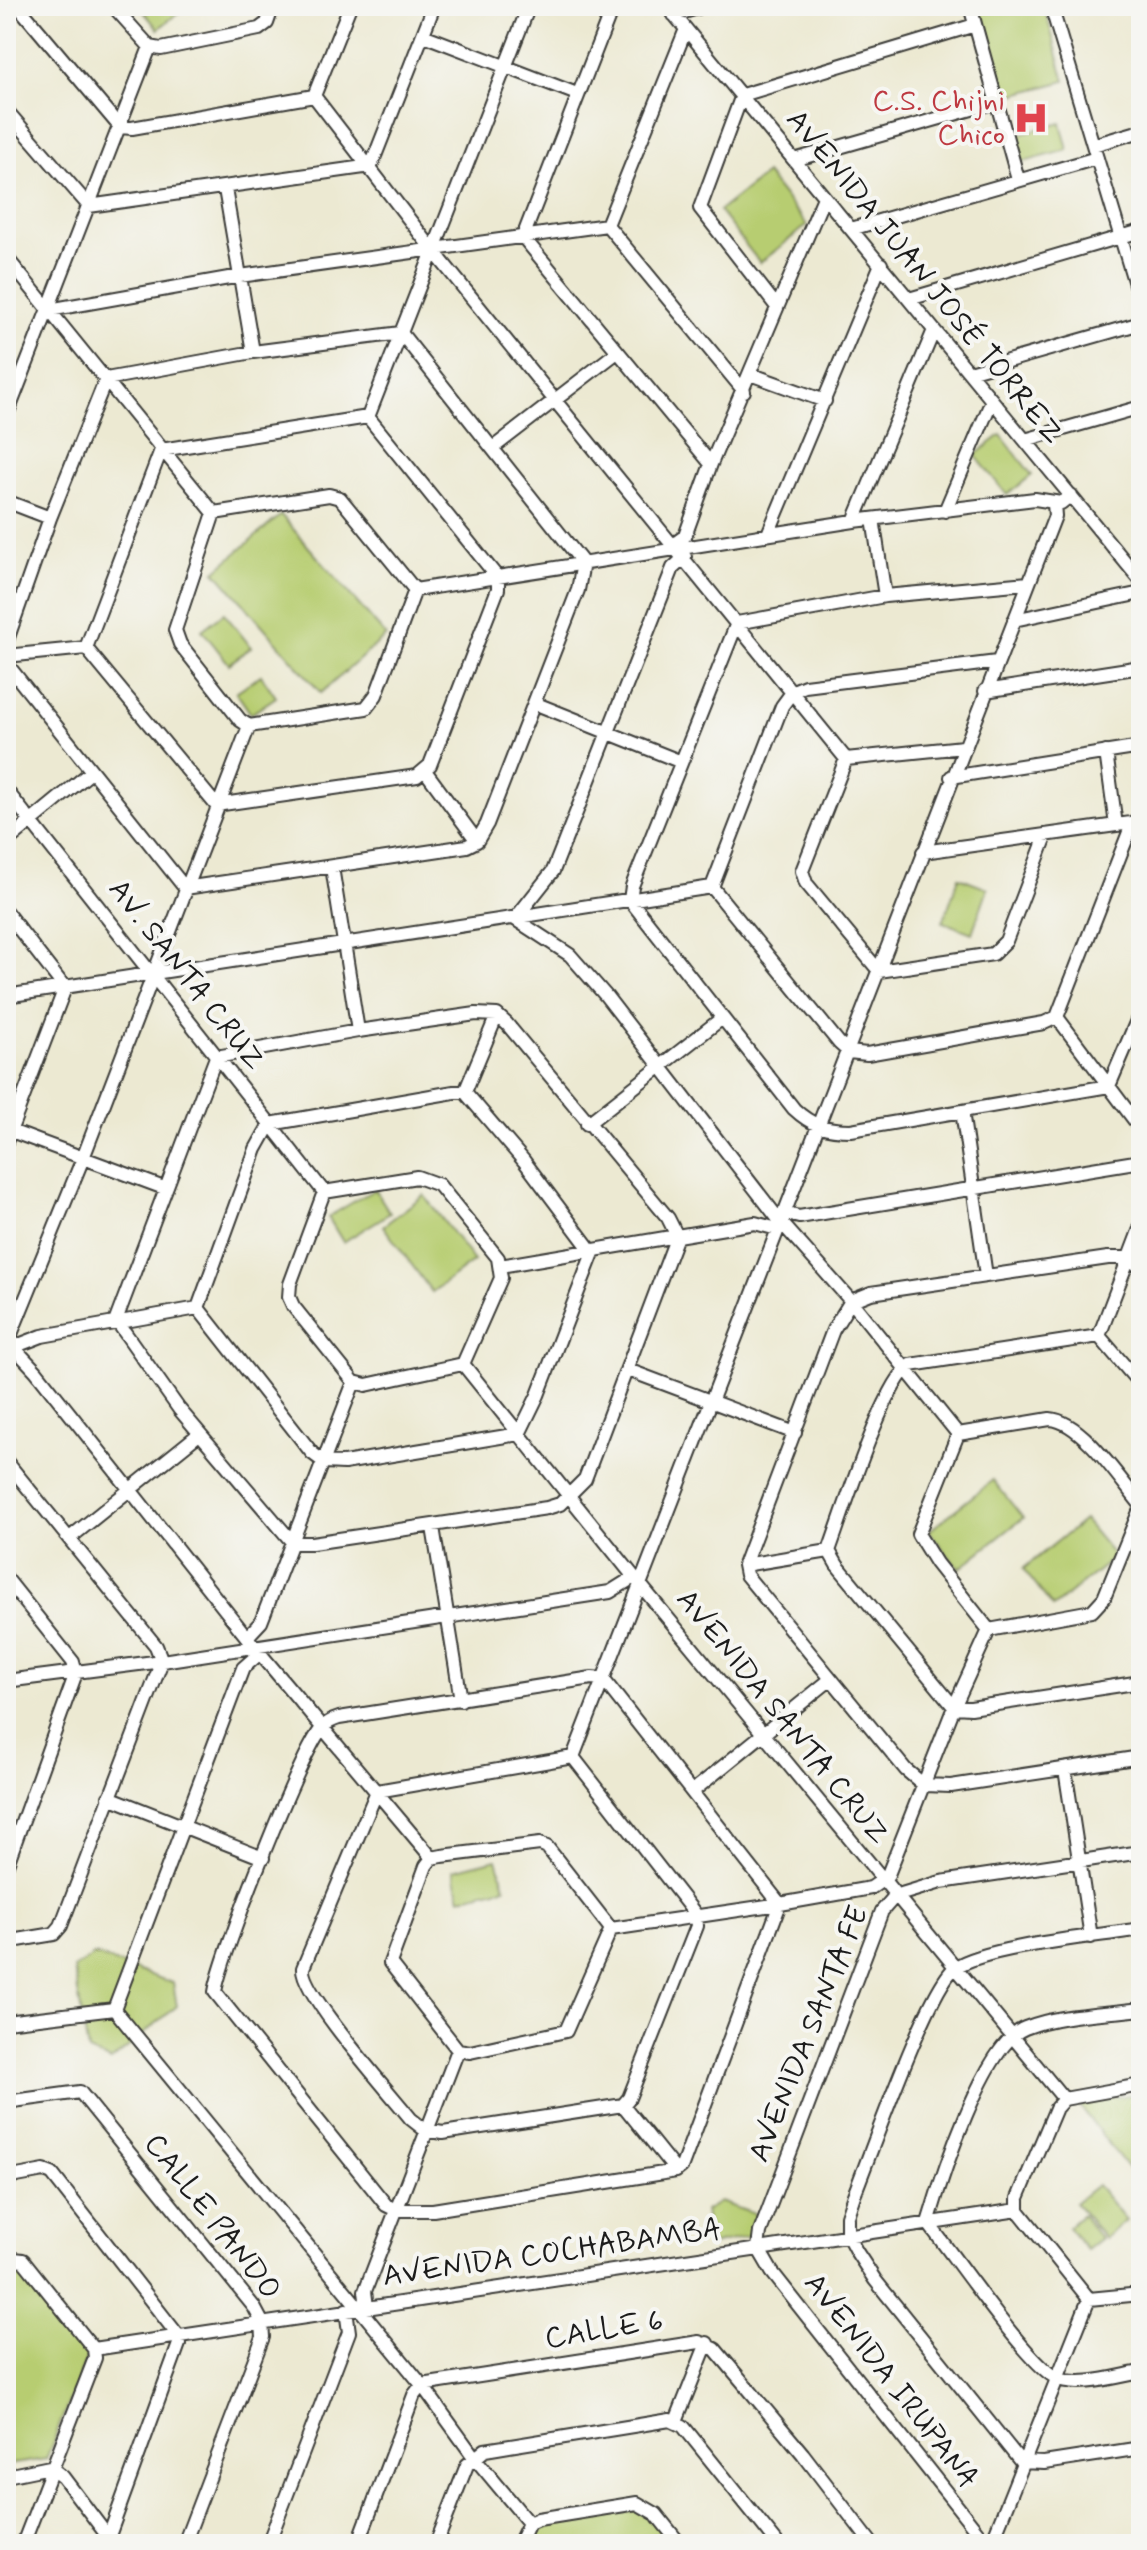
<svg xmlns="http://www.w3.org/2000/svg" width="1147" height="2550" viewBox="0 0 1147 2550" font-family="Mynerve,sans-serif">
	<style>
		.green { fill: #b7cd71; stroke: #6a7446; stroke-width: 2 }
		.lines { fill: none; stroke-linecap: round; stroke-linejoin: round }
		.minor-casing { stroke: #3b3b37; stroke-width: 16 }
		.minor { stroke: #fff; stroke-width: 12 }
		.labels { text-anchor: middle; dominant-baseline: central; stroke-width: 8; stroke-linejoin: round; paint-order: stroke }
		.health-label { font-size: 30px; fill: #be3a42; stroke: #f6f6f2; text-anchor: end }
		.street-label { font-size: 30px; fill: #1c1c1c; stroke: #f6f6f2 }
	</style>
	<rect width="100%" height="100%" fill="#f6f6f2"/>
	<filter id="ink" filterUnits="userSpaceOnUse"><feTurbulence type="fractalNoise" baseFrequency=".0125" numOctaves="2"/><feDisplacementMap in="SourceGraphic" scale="16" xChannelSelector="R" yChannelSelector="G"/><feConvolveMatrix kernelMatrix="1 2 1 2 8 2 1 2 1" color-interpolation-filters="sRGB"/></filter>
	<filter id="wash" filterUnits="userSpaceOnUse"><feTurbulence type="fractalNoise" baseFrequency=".006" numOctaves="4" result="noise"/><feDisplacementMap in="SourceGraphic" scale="32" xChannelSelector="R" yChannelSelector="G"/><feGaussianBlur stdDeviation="1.8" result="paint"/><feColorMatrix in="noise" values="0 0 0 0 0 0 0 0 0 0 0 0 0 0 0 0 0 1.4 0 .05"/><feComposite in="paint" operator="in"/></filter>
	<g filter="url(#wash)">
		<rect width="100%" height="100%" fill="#ece9d2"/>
		<path class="green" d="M139 6H187L158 29Z
			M976 6H1044L1065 81 1001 98Z
			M1061 123 1068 150 1023 162 1015 135Z
			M766 174 807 225 760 263 719 211Z
			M1001 435 1032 475 1007 495 975 455Z
			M281 515 386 636 321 693 215 571Z
			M224 613 251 647 229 664 202 630Z
			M261 675 276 697 251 714 236 692Z
			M959 877 988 888 972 933 943 922Z
			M375 1189 390 1213 343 1242 328 1217Z
			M424 1195 474 1261 432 1292 383 1226Z
			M993 1480 1023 1518 959 1569 929 1531Z
			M1084 1520 1115 1557 1053 1607 1023 1569Z
			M497 1859 505 1887 460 1898 453 1870Z
			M94 1955 173 1983 177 2006 111 2061 88 2051 74 1969Z
			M1141 2094V2185L1078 2104 1081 2100Z
			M1097 2185 1126 2220 1105 2238 1075 2203Z
			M720 2202 757 2215 752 2236 711 2245 705 2211Z
			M1082 2215 1101 2238 1086 2250 1068 2227Z
			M18 2262 90 2349 46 2459 6 2465V2264Z
			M645 2509 673 2544H529L536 2526Z"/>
	</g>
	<g filter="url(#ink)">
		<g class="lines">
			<g class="minor-casing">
				<path id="minor" d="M18 6 120 127 132 128 314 96 350 6
					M113 6 150 47 161 49 259 29 267 23 273 6
					M613 6 523 237 711 464
					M667 6 1141 581
					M970 6 1018 179
					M1051 6 1141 304
					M674 15 704 6
					M423 35 577 94
					M314 96 432 249 846 759
					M6 110 89 206 371 166 434 6
					M1093 145 1141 131
					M794 160 996 102
					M225 189 253 352
					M607 225 744 391
					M607 225 686 29
					M851 229 1097 158
					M6 257 214 513
					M909 299 1141 231
					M777 307 700 208 742 95 975 25
					M49 310 240 276 607 225
					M969 372 1141 323
					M750 374 825 401
					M6 417 150 47
					M368 417 498 578V589L430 765 417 776 216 805 86 648 161 450Z
					M368 417 529 6
					M1025 440 1141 407
					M494 447 616 353
					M329 495 340 498 415 590 376 695 366 708 249 726 240 720 180 644 175 630 214 513Z
					M6 501 50 518
					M945 511 992 400
					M873 519 885 596
					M854 521 934 330
					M768 534 881 264
					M674 544 685 536 711 464 824 197
					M1028 583 885 596 737 623 632 886 630 900 794 1109C812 1126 827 1130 851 1130L1109 1086 1141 1011
					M415 590 854 521 1035 499 1061 503 1071 495
					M1014 620 1141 593
					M6 643 50 518 106 379 253 352 401 333 583 563 578 590 487 824 477 841 467 846 185 888 6 663
					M6 656 86 648
					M985 691 1141 667
					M534 703 679 761
					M963 747 846 759 802 871 806 883 879 971 993 954 1006 941 1046 836
					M1106 752 1116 825
					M426 772 477 841
					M951 777 1141 747
					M6 790 324 1192
					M6 842 91 772
					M923 852 1138 822
					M332 867 358 1031
					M712 887 839 1043 849 1052 867 1054 1044 1023 1057 1017 1133 822
					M712 887 782 706 793 691 805 686 997 662
					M6 912 65 988 6 1142
					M515 919 570 955 606 996 780 1221 851 1301 958 1434
					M515 919 553 871 673 568 685 557
					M6 996 712 887
					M1057 1017 1141 1129
					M465 1092 497 1015
					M962 1111 986 1276
					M587 1124 721 1019
					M11 1131 164 1188
					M417 1177 439 1185 498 1258 501 1278 463 1364 366 1385 354 1382 293 1306 289 1297 290 1284 324 1192Z
					M783 1213 799 1217 1141 1161
					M677 1236 585 1479 560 1504 547 1508 312 1543H293L179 1409 116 1320 216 1057 358 1031 476 1014 497 1015 507 1024 668 1218 677 1236 755 1223 777 1229
					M500 1266 677 1236
					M1141 1269 1130 1258H1108L871 1293 851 1301 833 1330 744 1565 746 1575 906 1770 924 1785 951 1786 1141 1757
					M198 1308 256 1149 270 1124 454 1092H465L524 1161 593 1253
					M198 1308 312 1453 324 1462 344 1463 519 1434 538 1395 593 1253
					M1099 1336 1141 1226
					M6 1339 36 1371 253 1645 432 1858
					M7 1344 83 1158 249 726
					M16 1346 42 1336 198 1308
					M463 1364 634 1577 1064 2099
					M628 1370 795 1433
					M1141 1385 1099 1336 911 1365C885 1379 842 1516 829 1551L837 1565 954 1707 971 1708 1141 1682
					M6 1461 156 1646 162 1661 61 1926 54 1934 6 1942
					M1141 1505C1120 1480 1082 1421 1050 1419L958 1434 918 1534 936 1563 989 1630 1092 1611 1104 1598 1141 1507
					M433 1527 461 1700
					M71 1537 199 1434
					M744 1565 829 1551
					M6 1578 73 1662 76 1673 6 1867
					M247 1637 261 1622 354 1382
					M6 1681 162 1661 610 1592 634 1577
					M573 1757 1055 516 1054 504
					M573 1757 696 1915 697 1926 629 2098 623 2105 443 2133 425 2130 411 2119C391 2094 300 1992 303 1968L377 1791Z
					M1065 1769 1091 1937
					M693 1791 831 1679
					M109 1797 263 1858
					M540 1844 547 1847 611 1929 566 2031 470 2052 458 2050 390 1963 426 1866 432 1858 442 1856Z
					M611 1929 780 1904 603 1679 592 1678 339 1718C333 1720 327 1722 323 1727 302 1748 220 1958 215 1992L386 2205 396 2210H433L676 2171 682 2166 780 1904 871 1888 887 1877 954 1707 989 1630
					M1141 1929C1099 1936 988 1946 956 1967 929 1985 870 2156 854 2195L847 2216V2234L856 2251 875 2280 1021 2462 1044 2463 1141 2448
					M114 2009 243 1668 260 1653
					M1141 2009C1104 2014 1060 2014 1025 2028 984 2044 941 2179 928 2223 952 2253 1028 2364 1055 2377 1077 2389 1118 2376 1141 2372
					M6 2022 114 2009 422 2385 474 2457 529 2523
					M1141 2085 1064 2099 1056 2108 1018 2198V2210L1089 2299 1141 2294
					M6 2102 80 2092 254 2307 262 2322 263 2337 184 2544
					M623 2105 676 2171
					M6 2178 44 2171 52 2174 177 2334 179 2344 106 2544
					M6 2258 23 2260 94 2349 95 2358 23 2544
					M367 2307 365 2291 458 2050
					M94 2349 1018 2210
					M676 2421 707 2343
					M6 2476 50 2467 63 2477 112 2542
					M268 2544 349 2332 346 2310
					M358 2544 414 2395 422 2385 699 2342 715 2349 803 2454 872 2544
					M436 2544 467 2465 485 2450 670 2420 683 2426 778 2544
					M519 2544 529 2523 538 2519 637 2503 656 2514 680 2544
					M987 2544 772 2272 758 2248 760 2232 882 1911 895 1896 941 1882 1141 1852
					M991 2544 1089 2299
					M1140 2544H1141"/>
			</g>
			<use href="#minor" class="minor"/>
		</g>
	</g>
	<defs>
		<g id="hospital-bare" transform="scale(2.76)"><path d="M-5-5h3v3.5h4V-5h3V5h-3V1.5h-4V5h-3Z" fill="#e0444e" stroke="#f6f6f2" stroke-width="2.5" paint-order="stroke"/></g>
	</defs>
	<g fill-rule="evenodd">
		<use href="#hospital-bare" x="1031" y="118"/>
	</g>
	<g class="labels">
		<g class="health-label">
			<text x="1005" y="101">C.S. Chijni<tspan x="1005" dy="34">Chico</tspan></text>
		</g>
		<g class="street-label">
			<text transform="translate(924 277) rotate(51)">AVENIDA JUAN JOSÉ TORREZ</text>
			<text transform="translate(186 975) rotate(52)">AV. SANTA CRUZ</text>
			<text transform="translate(782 1717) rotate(51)">AVENIDA SANTA CRUZ</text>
			<text transform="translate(809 2034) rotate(-68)">AVENIDA SANTA FE</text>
			<text transform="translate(212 2217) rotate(52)">CALLE PANDO</text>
			<text transform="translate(552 2253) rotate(-8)">AVENIDA COCHABAMBA</text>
			<text transform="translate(604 2330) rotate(-9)">CALLE 6</text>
			<text transform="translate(891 2381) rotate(52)">AVENIDA IRUPANA</text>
		</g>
	</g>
	<rect width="1147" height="2550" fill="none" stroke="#f6f6f2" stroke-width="32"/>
</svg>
